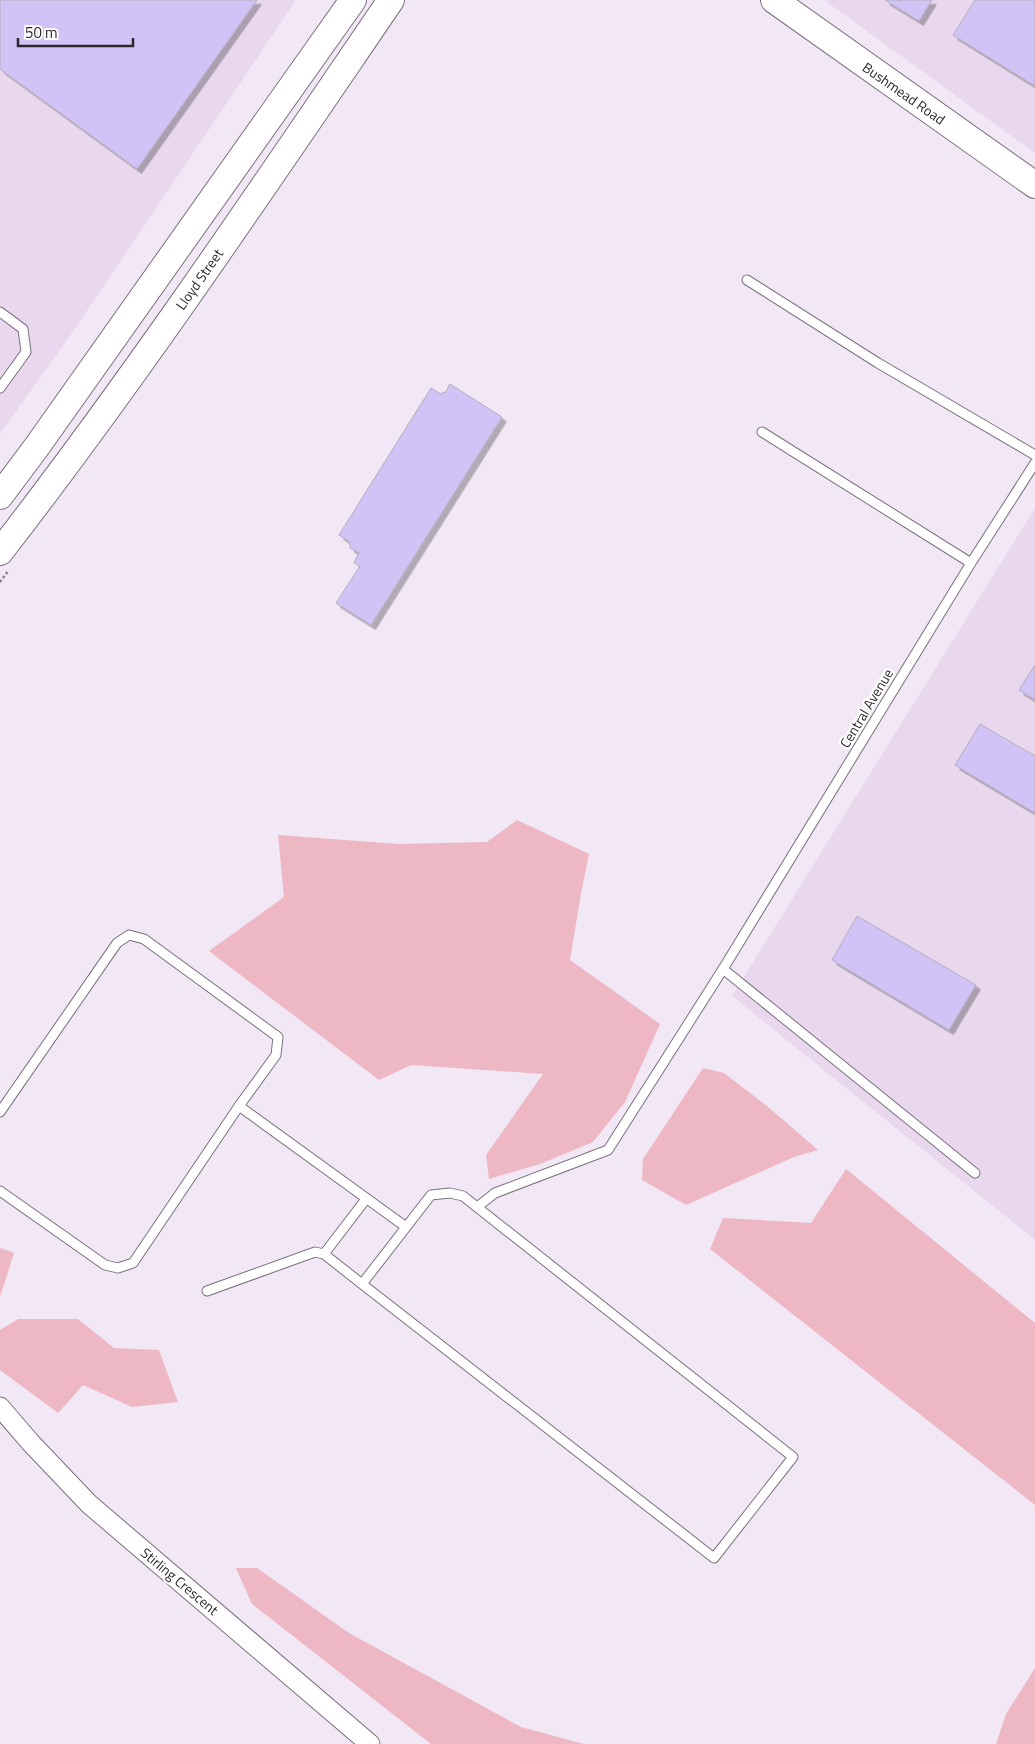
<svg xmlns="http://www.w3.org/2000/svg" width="1035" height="1744" viewBox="0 0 1035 1744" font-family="'Titillium Web',sans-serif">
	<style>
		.built { fill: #e9d8ed }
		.green { fill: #edb7c4 }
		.building { fill: #d1c3f6; stroke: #b2aebe; filter: url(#shadow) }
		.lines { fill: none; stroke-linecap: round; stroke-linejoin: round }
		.service-casing { stroke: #7b707d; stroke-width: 11 }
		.minor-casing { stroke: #7b707d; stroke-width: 21 }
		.secondary-casing { stroke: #7b707d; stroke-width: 28 }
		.path { stroke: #878089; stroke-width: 2.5; stroke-dasharray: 2.5 2.5; stroke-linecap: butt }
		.service { stroke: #fff; stroke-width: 9 }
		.minor { stroke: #fff; stroke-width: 19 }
		.secondary { stroke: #fff; stroke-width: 26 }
		.labels { text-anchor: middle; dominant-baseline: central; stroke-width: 4.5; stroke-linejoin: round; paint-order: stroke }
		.street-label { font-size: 14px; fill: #2b272c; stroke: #fff }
	</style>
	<defs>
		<filter id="shadow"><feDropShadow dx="4.5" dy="4.5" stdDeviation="0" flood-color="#0004"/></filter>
	</defs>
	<rect width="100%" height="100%" fill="#f2e7f5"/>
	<path class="built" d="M0 0H296L72 333 0 434Z
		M824 0H1035V153Z
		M1035 508V1240L732 996Z"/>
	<path class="green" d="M517 820 589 854 580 899 570 960 660 1024 625 1102 593 1142 540 1164 489 1179 486 1155 543 1074 411 1065 379 1080 209 951 284 897 278 835 399 844 487 842Z
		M703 1068 724 1073 767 1106 818 1150 794 1157 686 1205 642 1180 643 1159Z
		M846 1169 1035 1323V1505L710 1249 723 1218 811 1223Z
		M0 1248 14 1253 0 1297Z
		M18 1319H78L114 1348 159 1350 178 1402 132 1407 83 1385 58 1413 0 1370V1330Z
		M236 1568H257L349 1633 521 1727 584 1744H431L252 1604Z
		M1035 1668V1744H996L1006 1714Z"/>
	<path class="building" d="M0 0H257L137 169 0 69Z
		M885 0H932L919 21Z
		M975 0H1035V86L953 35Z
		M450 384 502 417 371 625 336 603 360 566 354 563 359 553 350 548V542L339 535 431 388 441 394 443 392 445 393Z
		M1035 665V700L1019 690Z
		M980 724 1035 756V813L955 765Z
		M857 916 976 985 949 1030 832 960Z"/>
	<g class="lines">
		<g class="service-casing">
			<path id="service" d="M747 280 878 363 1035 455
				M0 312 23 329 26 352 0 388
				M762 432 971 563
				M723 969 975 1173
				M239 1106 406 1227
				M0 1112 117 943 129 935 144 939 278 1037 276 1055 239 1106 133 1263 118 1268 105 1265 0 1191
				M477 1207 495 1193 608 1150 723 969 971 563 1035 463
				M324 1254 366 1199
				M207 1291 315 1252 324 1254 362 1284 714 1558 793 1457 463 1196 450 1193 431 1195 362 1284"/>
		</g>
		<g class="minor-casing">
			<path id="minor" d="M0 1407 30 1442 89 1504 370 1744"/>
		</g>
		<g class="secondary-casing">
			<path id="secondary" d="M774 0 1035 185
				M0 496 38 445 353 0
				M0 552C138 374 264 186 391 0"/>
		</g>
		<path class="path" d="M0 582 8 571"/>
		<use href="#service" class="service"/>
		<use href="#minor" class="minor"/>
		<use href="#secondary" class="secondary"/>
	</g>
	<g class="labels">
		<g class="street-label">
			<text transform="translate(904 93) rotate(35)">Bushmead Road</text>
			<text transform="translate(199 279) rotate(-55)">Lloyd Street</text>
			<text transform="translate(866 708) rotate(-59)">Central Avenue</text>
			<text transform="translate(180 1581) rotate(40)">Stirling Crescent</text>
		</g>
	</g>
	<path d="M18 38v8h115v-8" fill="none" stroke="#2b272c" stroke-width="2.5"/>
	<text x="25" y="38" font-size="15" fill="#2b272c" stroke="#ffffff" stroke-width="4" paint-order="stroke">50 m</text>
</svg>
